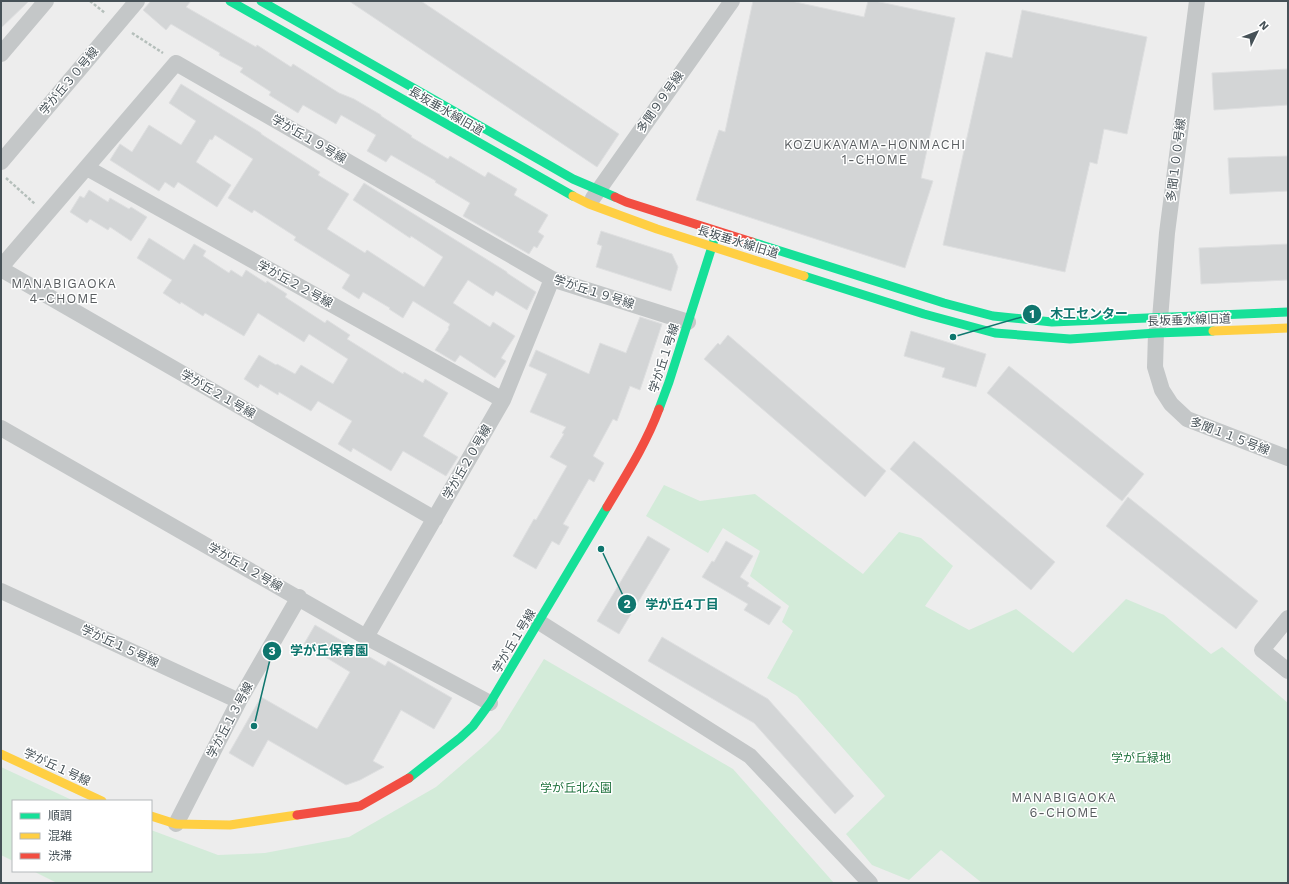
<svg xmlns="http://www.w3.org/2000/svg" width="1289" height="884" viewBox="0 0 1289 884" font-family="'Work Sans','Noto Sans JP',sans-serif">
	<style>
		.green { fill: #d3ebd9 }
		.building { fill: #d3d5d6; stroke: #dedfe0 }
		.lines { fill: none; stroke-linecap: round; stroke-linejoin: round }
		.path { stroke: #b5bfbb; stroke-width: 2.5; stroke-dasharray: 3 2; stroke-linecap: butt }
		.street { stroke: #c4c7c8; stroke-width: 16 }
		.fast { stroke: #16e098; stroke-width: 9 }
		.slow { stroke: #ffcf43; stroke-width: 9 }
		.jam { stroke: #f24e42; stroke-width: 9 }
		.labels { text-anchor: middle; dominant-baseline: central; stroke-width: 3; stroke-linejoin: round; paint-order: stroke }
		.street-label { font-size: 12px; fill: #465157; stroke: #fff }
		.park-label { font-size: 12px; fill: #1f713d; stroke: #fff }
		.neighbourhood-label { font-size: 13px; letter-spacing: 1px; fill: #595d60; stroke: #fff }
		.leader { fill: none; stroke: #0f766e; stroke-width: 1.5 }
		.callout-dot { fill: #0f766e; stroke: #fff; stroke-width: 1.5 }
		.mark-label { font-size: 12px; text-anchor: middle; font-weight: bold; fill: #fff }
		.callout-label { font-size: 13px; text-anchor: middle; font-weight: bold; fill: #0f766e; stroke: #fff; stroke-width: 3; stroke-linejoin: round; paint-order: stroke }
	</style>
	<rect width="100%" height="100%" fill="#ededed"/>
	<path class="green" d="M664 485 700 501 755 494 863 574 899 532 921 538 953 566 925 606 969 630 1016 609 1073 653 1126 599 1164 615 1211 654 1222 647 1288 703V883H982L941 850 909 880 872 865 846 834 885 796 797 696 767 678 793 631 782 622 789 606 750 576 760 551 723 528 708 553 646 516Z
		M544 659 733 769 834 883H57L33 871H151V830L218 855 265 853 349 837 436 787 486 744 500 730Z
		M1 767 74 801H13V861L1 855Z"/>
	<path class="building" d="M1 1H29L1 28Z
		M151 1H191L186 7 256 47 257 45 291 67 293 64 339 93 354 99 381 115V116L412 136 411 137 448 159 450 156 485 177 488 172 517 189 514 195 548 215 538 232 544 236 537 248 534 246 529 254 463 216 470 203 435 182 436 181 391 155 386 162 367 151 376 135 341 115 336 124 303 105 298 113 269 95 271 92 240 72 243 68 219 55 220 53 171 24 166 30 143 10Z
		M349 1H421L619 134 597 167Z
		M753 1H791L864 17 868 1H875L955 18 921 178 933 181 905 268 696 200 719 130 725 132Z
		M1022 10 1147 37 1127 134 1104 129 1097 164 1090 162 1065 272 943 245 986 52 1012 58Z
		M1288 69V105L1214 110 1212 73Z
		M181 84 261 133V134L320 172 318 175 349 194 327 229 365 253 367 250 424 287 443 257 411 236 410 238 353 200 364 183 507 272V273L536 292 527 310 496 291 493 296 468 280 453 303 490 327 493 322 515 336 501 358 506 361 495 378 460 355 455 362 435 350 449 329 448 328 450 324 413 301 403 318 389 309 390 308 363 292 359 299 342 288 350 275 294 240 296 237 254 210 252 213 228 198 253 159 215 135 212 140 210 139 196 162 231 185 217 207 178 182 174 188 165 182 159 191 110 160 120 144 132 152 149 125 181 145 196 121 169 103Z
		M1288 156V191L1230 194 1228 158Z
		M89 190 108 202 110 198 129 209 131 207 147 217 131 241 110 227 108 230 90 219 87 223 70 212 80 196 84 198Z
		M601 231 672 254 678 267 671 291 596 267 602 246 597 244Z
		M149 238 184 260 194 244 206 251 203 256 229 273 231 270 242 277 246 270 266 283 267 281 287 294 285 297 325 323 327 320 350 335 347 339 403 374 404 372 423 383 425 379 448 393 423 436 458 457 446 476 403 451 391 471 353 448 351 452 338 444 352 421 318 401 311 411 279 392 278 395 260 384 258 388 244 379 259 355 276 365 277 364 295 374 301 365 333 384 348 359 309 334 304 342 258 313 244 336 205 313 203 316 181 302 180 304 163 293 172 280 137 258Z
		M1288 244V280L1201 284 1199 248Z
		M640 317 662 324 640 390 630 386 617 421 613 419 593 456 604 463 594 482 589 479 563 524 569 527 559 545 552 541 536 569 513 556 534 519 536 520 567 466 550 457 564 434 562 433 566 427 530 412 547 374 529 366 536 350 589 374 600 343 626 353Z
		M911 331 986 354 976 387 942 377 945 368 904 356Z
		M728 335 886 471 865 497 704 359 718 343 720 345Z
		M1009 366 1144 474 1122 501 987 393Z
		M914 441 1055 562 1031 590 890 469Z
		M1128 497 1258 601 1236 629 1106 526Z
		M648 536 670 549 619 634 597 621Z
		M726 541 753 556 740 577 749 583 747 586 781 607 769 625 744 610 748 604 702 577 712 561 714 562Z
		M315 625 385 666 388 661 452 698 434 729 401 710 373 761 384 767 360 780 346 785 268 740 253 767 229 753 261 697 317 729 350 672 304 644Z
		M662 637 768 699 854 796 835 814 754 723 648 661Z"/>
	<g class="lines">
		<path class="path" d="M90 1 105 13
			M132 33 163 53
			M6 178 35 204"/>
		<path class="street" d="M1197 1 1167 233 1160 319 1156 333 1155 367 1162 390 1171 404 1187 419 1288 458
			M1 54 46 1
			M1 162 137 1
			M87 168 503 400
			M593 198 732 1
			M1 267 176 63 552 279 688 322
			M1 269 435 519
			M1 428 366 637 490 703
			M1 591 239 701
			M1288 618 1262 650 1288 671
			M539 622 750 756 870 883
			M366 637 503 400 552 279
			M176 824 239 701 299 597"/>
		<path class="fast" d="M230 1 573 196
			M261 1 573 179 615 197
			M752 242 944 303 993 316 1052 322 1288 312
			M804 276 924 314 995 333 1070 339 1156 333 1213 331
			M659 409 669 382 716 234
			M409 778 460 738 473 726 490 703 607 507"/>
		<path class="slow" d="M573 196 589 204 657 229 804 276
			M1213 331 1288 328
			M1 754 102 801
			M151 816 176 824 230 825 297 815"/>
		<path class="jam" d="M615 197 626 202 752 242
			M607 507C626 475 646 444 659 409
			M297 815 360 806 409 778"/>
	</g>
	<g class="labels">
		<g class="street-label">
			<text transform="translate(69 81) rotate(-50)">学が丘３０号線</text>
			<text transform="translate(660 102) rotate(-55)">多聞９９号線</text>
			<text transform="translate(446 111) rotate(30)">長坂垂水線旧道</text>
			<text transform="translate(309 139) rotate(30)">学が丘１９号線</text>
			<text transform="translate(1176 160) rotate(-83)">多聞１００号線</text>
			<text transform="translate(738 242) rotate(17)">長坂垂水線旧道</text>
			<text transform="translate(295 284) rotate(29)">学が丘２２号線</text>
			<text transform="translate(594 292) rotate(18)">学が丘１９号線</text>
			<text transform="translate(1189 320) rotate(-2)">長坂垂水線旧道</text>
			<text transform="translate(664 358) rotate(-72)">学が丘１号線</text>
			<text transform="translate(218 394) rotate(30)">学が丘２１号線</text>
			<text transform="translate(1230 436) rotate(21)">多聞１１５号線</text>
			<text transform="translate(467 462) rotate(-60)">学が丘２０号線</text>
			<text transform="translate(245 567) rotate(30)">学が丘１２号線</text>
			<text transform="translate(514 641) rotate(-59)">学が丘１号線</text>
			<text transform="translate(120 646) rotate(25)">学が丘１５号線</text>
			<text transform="translate(230 720) rotate(-62)">学が丘１３号線</text>
			<text transform="translate(57 767) rotate(25)">学が丘１号線</text>
		</g>
		<g class="park-label">
			<text x="1141" y="758">学が丘緑地</text>
			<text x="576" y="788">学が丘北公園</text>
		</g>
		<g class="neighbourhood-label">
			<text x="875" y="144">KOZUKAYAMA-HONMACHI<tspan x="875" dy="15">1-CHOME</tspan></text>
			<text x="64" y="283">MANABIGAOKA<tspan x="64" dy="15">4-CHOME</tspan></text>
			<text x="1064" y="797">MANABIGAOKA<tspan x="1064" dy="15">6-CHOME</tspan></text>
		</g>
	</g>
	<path class="leader" d="M953 337L1032 314M601 549L627 604M254 726L272 651"/>
	<g class="callout-dot">
		<circle cx="953" cy="337" r="4"/>
		<circle cx="601" cy="549" r="4"/>
		<circle cx="254" cy="726" r="4"/>
		<circle cx="1032" cy="314" r="10"/>
		<circle cx="627" cy="604" r="10"/>
		<circle cx="272" cy="651" r="10"/>
	</g>
	<g class="mark-label">
		<text x="1032" y="318">1</text>
		<text x="627" y="608">2</text>
		<text x="272" y="655">3</text>
	</g>
	<g class="callout-label">
		<text x="1089" y="318">木工センター</text>
		<text x="682" y="609">学が丘4丁目</text>
		<text x="329" y="655">学が丘保育園</text>
	</g>
	<rect width="1289" height="884" fill="none" stroke="#465157" stroke-width="4"/>
	<rect x="12" y="800" width="140" height="72" fill="#ffffff" stroke="#b5b9bc"/>
	<rect x="20" y="813" width="20" height="6" fill="#16e098" stroke="#b5b9bc"/>
	<text x="48" y="820" font-size="12" fill="#465157">順調</text>
	<rect x="20" y="833" width="20" height="6" fill="#ffcf43" stroke="#b5b9bc"/>
	<text x="48" y="840" font-size="12" fill="#465157">混雑</text>
	<rect x="20" y="853" width="20" height="6" fill="#f24e42" stroke="#b5b9bc"/>
	<text x="48" y="860" font-size="12" fill="#465157">渋滞</text>
	<g transform="translate(1257 32) rotate(47)" stroke="#ffffff" stroke-width="3" paint-order="stroke">
	<path d="M0-3L7 15L0 10L-7 15Z" fill="#465157"/>
	<text y="-6" font-size="11" font-weight="bold" text-anchor="middle" fill="#465157">N</text>
	</g>
</svg>
